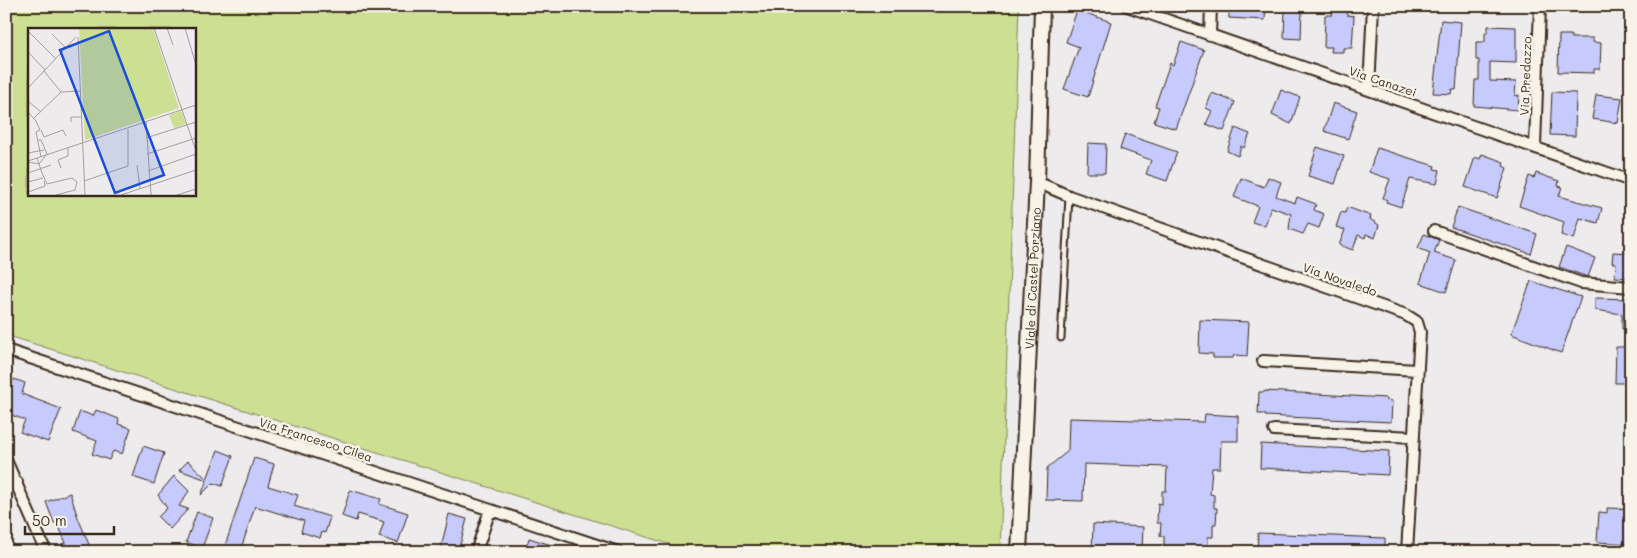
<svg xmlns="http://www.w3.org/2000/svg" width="1637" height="558" viewBox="0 0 1637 558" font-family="Mali,sans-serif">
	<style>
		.green { fill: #ccdf93; stroke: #848458; fill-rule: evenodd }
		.building { fill: #c6cafc; stroke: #3b2a1e }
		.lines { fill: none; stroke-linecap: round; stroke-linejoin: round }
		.lane-casing { stroke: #3b2a1e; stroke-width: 9 }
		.street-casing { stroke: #3b2a1e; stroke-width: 14 }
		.secondary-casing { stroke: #3b2a1e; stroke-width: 18 }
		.lane { stroke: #f7f3e8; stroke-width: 5 }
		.street { stroke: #f7f3e8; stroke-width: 10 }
		.secondary { stroke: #f7f3e8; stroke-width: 14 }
		.labels { text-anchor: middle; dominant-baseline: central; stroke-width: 5; stroke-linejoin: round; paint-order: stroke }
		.street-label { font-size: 12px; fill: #3b2a1e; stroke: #f7f3e8 }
		.inset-road { fill: none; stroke: #a69e9a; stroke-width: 1 }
		.view { fill: #1d4ed8; fill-opacity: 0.15; stroke: #1d4ed8; stroke-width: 2.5 }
		.inset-edge { fill: none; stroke: #3b2a1e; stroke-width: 2.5 }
	</style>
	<rect width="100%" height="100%" fill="#edebec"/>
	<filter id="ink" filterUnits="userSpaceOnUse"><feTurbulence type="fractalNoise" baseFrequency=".02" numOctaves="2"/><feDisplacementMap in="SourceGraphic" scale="10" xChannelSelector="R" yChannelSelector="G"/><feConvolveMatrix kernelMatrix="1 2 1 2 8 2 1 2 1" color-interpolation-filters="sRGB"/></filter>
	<g filter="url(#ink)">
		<path class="green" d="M6 6H1019L1000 552H694L6 335ZM29 29H194V194H29Z"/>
		<path class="building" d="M1229 6H1266L1265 20 1229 18Z
			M1285 9H1302L1301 39 1284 38Z
			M1333 9 1347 10V15L1354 16 1352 48H1343V52H1331L1332 47H1324L1325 15H1332Z
			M1077 10 1111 22 1088 97 1064 89 1079 47 1066 42Z
			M1441 20 1461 22 1456 90 1452 89 1451 94 1433 93Z
			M1488 26 1516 27V63L1490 62V81L1516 82 1515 96 1519 95 1518 110 1474 106 1475 80H1479V60H1476V42H1485V32H1488Z
			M1559 35H1571V38H1593V42L1601 43 1600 69H1594V73L1558 72Z
			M1181 42 1204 50 1176 129 1154 122 1159 107 1155 106 1170 63 1173 65Z
			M1281 90 1300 97 1291 124 1272 115Z
			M1552 92 1576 93 1575 136 1550 135Z
			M1212 93 1235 102 1224 131 1206 124 1212 111 1206 108Z
			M1596 95 1622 98 1618 123 1592 119Z
			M1333 103 1357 111 1348 139 1324 131Z
			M1235 128 1250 134 1244 148 1241 146 1238 156 1227 151Z
			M1125 134 1177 152 1167 181 1146 174 1151 160 1120 149Z
			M1088 143 1106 144 1105 173H1087Z
			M1317 147 1344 156 1335 184 1308 176Z
			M1377 148 1435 166 1434 169 1440 170 1437 184 1410 179 1401 207 1386 202 1387 200 1383 198 1390 179 1369 172Z
			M1482 154 1504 162 1503 166 1507 168 1497 198 1465 187 1475 157 1480 159Z
			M1536 173 1559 181 1558 186 1562 187 1559 196 1602 208 1598 223 1580 218 1574 239 1561 235 1564 222 1519 206 1529 176 1534 178Z
			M1268 177 1281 182 1276 196 1295 203 1297 197 1316 204 1314 210 1324 214 1319 228 1308 224 1303 234 1289 229 1291 214 1271 207 1265 226 1252 222 1258 206 1234 197 1241 178 1264 187Z
			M1347 207 1371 216 1370 219 1379 225 1375 238 1366 234 1365 238 1358 235 1353 250 1339 245 1345 230 1336 227 1341 212 1345 213Z
			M1458 207 1537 234 1531 254 1451 227Z
			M1424 234 1439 240 1434 253 1456 260 1446 292 1420 283 1430 253 1418 248Z
			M1566 247 1595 258 1588 277 1559 267Z
			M1613 252 1631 253V278L1615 277 1616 263H1612Z
			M1531 281 1581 297 1561 353 1511 334Z
			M1595 298 1631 299V329H1622V314L1595 310Z
			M1200 320 1249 322 1247 356 1234 355 1233 358H1213V354L1199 353Z
			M1616 347H1631V383H1615Z
			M14 379 25 383 22 394 61 409 48 442 20 432 25 420 6 413V385L11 387Z
			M1265 391 1386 398V400L1392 401 1391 422 1265 416V414H1258L1259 392H1265Z
			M96 410 119 419 118 424 131 428 122 454 113 451 109 460 92 454 97 441 73 432 80 411 93 416Z
			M1205 414 1238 416V441H1221L1220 468H1212L1210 494 1214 495V508H1217L1216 524H1213V537H1208V549L1164 548V536H1160L1161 523H1157L1158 503 1162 504V491H1166L1167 467 1084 464 1083 501 1046 500 1047 468 1068 451 1069 418 1204 422Z
			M1261 444 1389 451 1388 475 1260 468Z
			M143 446 164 453 154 484 133 477Z
			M218 450 233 456 222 486 213 483 201 495 207 480 179 470 188 461 207 479Z
			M254 458 274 464 268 486 298 495 294 506 330 517 325 533 322 532 320 538 301 532 304 521 255 506 240 552H223Z
			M174 476 189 491 179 506 188 509 170 529 158 517 167 508 158 495Z
			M350 490 381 499 379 504 408 513 398 543 379 537 384 522 358 514 356 521 342 516Z
			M70 493 77 515 92 552H64L61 544 66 543 57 522 54 523 46 502Z
			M1607 508 1631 509V544L1597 542 1599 512 1607 513Z
			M197 512 213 518 202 548 186 542Z
			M449 514 467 519 458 552H440Z
			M1093 524 1143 527 1142 552H1092Z
			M1258 533 1385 538V552H1257Z
			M529 538 567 550 566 552H525Z"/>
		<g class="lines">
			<g class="lane-casing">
				<path id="lane" d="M1061 338 1069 197"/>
			</g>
			<g class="street-casing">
				<path id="street" d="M1127 6 1631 181
					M1210 35 1211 6
					M1369 89 1373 6
					M1535 146 1540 6
					M1037 182 1069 196 1406 315 1417 322 1420 332 1407 552
					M1434 231 1581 283 1631 287
					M6 350 618 552
					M1263 361 1417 370
					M1274 430 1414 437
					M6 460 46 552
					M6 488 17 482
					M476 552 490 510"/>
			</g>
			<g class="secondary-casing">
				<g id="secondary">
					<path id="s1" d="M1019 552 1037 182 1042 6"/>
				</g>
			</g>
			<use href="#lane" class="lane"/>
			<use href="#street" class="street"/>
			<use href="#secondary" class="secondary"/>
		</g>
	</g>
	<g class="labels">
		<g class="street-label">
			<text transform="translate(1525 76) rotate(-88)">Via Predazzo</text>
			<text transform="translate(1383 81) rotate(19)">Via Canazei</text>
			<text stroke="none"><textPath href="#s1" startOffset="274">Viale di Castel Porziano</textPath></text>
			<text transform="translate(1340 279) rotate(19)">Via Novaledo</text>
			<text transform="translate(316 439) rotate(18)">Via Francesco Cilea</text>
		</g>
	</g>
	<g transform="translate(28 28)">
		<rect width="168" height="168" fill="#edebec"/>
		<path d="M51 0H125L151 80 57 112ZM153 83 158 96 146 100 141 87Z" fill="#ccdf93"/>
		<path class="inset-road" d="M126 0 168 123M139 0 145 17M157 0 168 37M0 3 28 31M24 6 39 21M50 9 57 167M0 24 17 42M16 43 33 64M0 60 48 9M0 73 13 84M0 84 8 93 12 102 8 104M6 90 33 64 52 63M43 94V89H54M118 94 123 167M13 102 16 109 35 102 38 108M8 104 13 129M118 110 168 94M10 112H13L19 126M0 125 16 122M119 126 168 110M9 130 14 145M0 133 168 77M0 134 11 136 18 127M109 137 112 161M33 140 30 132 40 128V120M120 143 168 126M0 145 23 137M14 145 19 156 44 150 49 154 47 162 28 167M56 153 100 138V101M0 154 15 150M0 164 17 158 16 153M93 167 168 142M149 167 168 161"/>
		<path class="view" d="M81 3 136 147 87 165 32 22Z"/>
		<rect width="168" height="168" class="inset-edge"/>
	</g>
	<rect width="1637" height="558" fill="none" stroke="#f7f3e8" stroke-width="25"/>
	<rect x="12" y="12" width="1612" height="533" fill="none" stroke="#3b2a1e" stroke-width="2" filter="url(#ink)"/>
	<path d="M25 526v8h89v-8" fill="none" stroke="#3b2a1e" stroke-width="2.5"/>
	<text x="32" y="526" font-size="15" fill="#3b2a1e" stroke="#f7f3e8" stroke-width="4" paint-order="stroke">50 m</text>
</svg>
